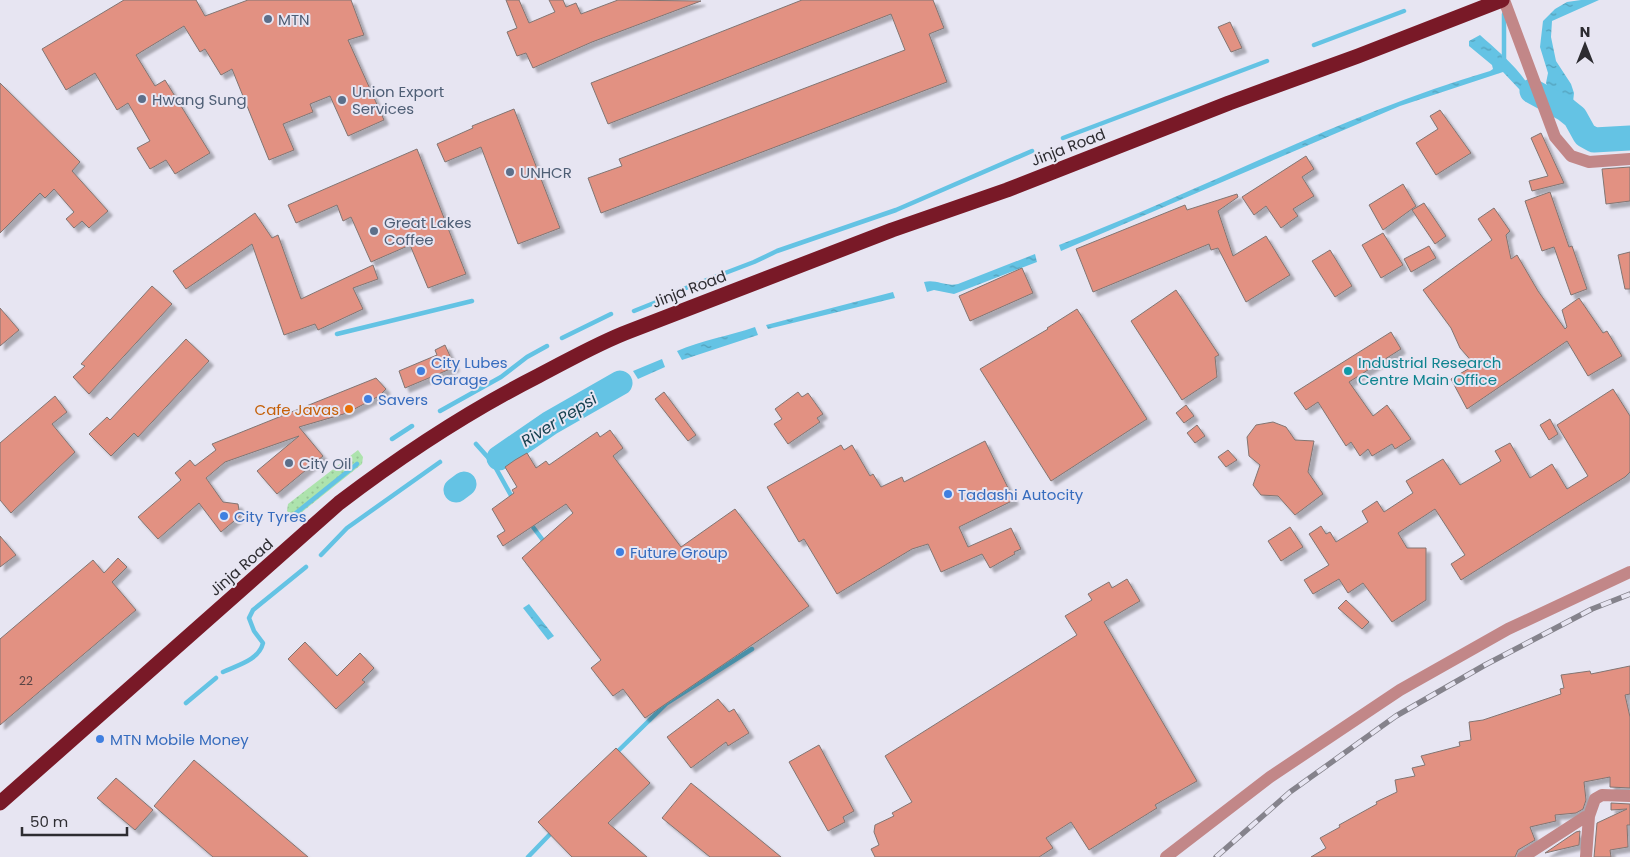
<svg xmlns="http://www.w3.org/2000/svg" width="1630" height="857" viewBox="0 0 1630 857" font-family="Poppins,sans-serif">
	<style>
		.grass { fill: url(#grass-dots) }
		.water { fill: url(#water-ripples) }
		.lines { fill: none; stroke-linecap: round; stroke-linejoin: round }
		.stream { stroke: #64c3e4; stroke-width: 4.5 }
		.river { stroke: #64c3e4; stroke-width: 25 }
		.building { fill: #e29182; stroke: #827572; filter: url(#shadow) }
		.street { stroke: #c28788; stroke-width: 12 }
		.highway { stroke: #791927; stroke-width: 15 }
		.rail-casing { stroke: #85838c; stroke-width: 5.5 }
		.rail { stroke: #e7e5f2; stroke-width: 4; stroke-dasharray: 11; stroke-linecap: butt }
		.service-dot { fill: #5c6f8a; stroke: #e7e5f2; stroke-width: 2 }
		.shop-dot { fill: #3f7fe0; stroke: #e7e5f2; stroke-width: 2 }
		.culture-dot { fill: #0f9aa8; stroke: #e7e5f2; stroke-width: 2 }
		.food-dot { fill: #e8710a; stroke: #e7e5f2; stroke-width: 2 }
		.labels { text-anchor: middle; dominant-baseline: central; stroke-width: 4; stroke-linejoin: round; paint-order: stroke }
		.number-label { font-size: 12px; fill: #5a4545 }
		.service-label { font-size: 15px; fill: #4e5e75; stroke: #e7e5f2; text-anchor: start }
		.street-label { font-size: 15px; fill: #2d2c31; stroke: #e7e5f2 }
		.shop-label { font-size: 15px; fill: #366cbe; stroke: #e7e5f2; text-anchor: start }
		.culture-label { font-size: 15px; fill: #0d838f; stroke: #e7e5f2; text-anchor: start }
		.food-label { font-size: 15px; fill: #c56008; stroke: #e7e5f2; text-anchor: end }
		.water-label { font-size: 16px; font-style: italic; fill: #15404f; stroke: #e7e5f2 }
	</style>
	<defs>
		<pattern id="grass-dots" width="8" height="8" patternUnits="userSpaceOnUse" patternTransform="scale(1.25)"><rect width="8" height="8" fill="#ade3ad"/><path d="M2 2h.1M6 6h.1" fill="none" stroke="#95c395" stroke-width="1.8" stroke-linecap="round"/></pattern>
		<pattern id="water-ripples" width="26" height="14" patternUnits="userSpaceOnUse" patternTransform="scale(1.25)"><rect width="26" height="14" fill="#64c3e4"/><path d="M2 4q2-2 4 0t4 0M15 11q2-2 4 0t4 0" fill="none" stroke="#539fb9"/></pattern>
		<filter id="shadow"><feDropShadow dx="4.5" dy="4.5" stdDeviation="1" flood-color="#0004"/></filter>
	</defs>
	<rect width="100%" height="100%" fill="#e7e5f2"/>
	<path class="grass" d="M358 450 363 457 362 464 297 516 291 515 287 511 288 504Z"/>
	<path class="water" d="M1581 0H1599L1552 21 1551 37 1556 61 1571 84 1574 93 1573 102 1592 137 1600 138 1630 135V143L1598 148 1584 142 1564 113 1557 108 1546 83 1548 73 1540 47 1543 21 1555 9 1567 2Z
		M1480 35C1497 50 1528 76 1533 96L1520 90 1503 72 1400 106 1061 251 1059 245C1204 190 1341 115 1490 71L1493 69 1492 65 1469 46V41Z
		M1035 254 1037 262 954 294 934 290 927 292 924 282C937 279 945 287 958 284Z
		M893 292 895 298 768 329 766 325Z
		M755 327 758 335 682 360 677 351C702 340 729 336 755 327Z
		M662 359 665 367 638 379 633 371Z
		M618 379 621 386 563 424 557 415Z
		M546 422 550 428 501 461 497 454Z
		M529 604 554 636 548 640 523 608Z"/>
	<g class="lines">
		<path class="stream" d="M1504 14V64
			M1314 45 1404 11
			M1063 138 1267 61
			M678 291 754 262 777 251 896 210 1032 151
			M634 311 659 301
			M337 334 472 301
			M562 338 611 314
			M440 411 501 377 527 357 547 346
			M392 439 412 426
			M476 444 493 463 513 499
			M296 513 357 464
			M530 523 545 543
			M321 555 347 528 440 462
			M223 672C238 665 259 660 263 643L254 631 249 618 253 610 306 567
			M186 703 216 678
			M615 754 667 703 752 649
			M528 857 554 830"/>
		<path class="river" d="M1532 91 1565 109 1575 117 1585 135 1594 140 1630 138
			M499 458 550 423 620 383
			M456 490 464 484"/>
	</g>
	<path class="building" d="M124 0H196L205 16 248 0H351L364 35 348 40 384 120 348 136 330 96 310 104 313 112 283 124 294 150 269 160 232 69 221 75 205 49 200 52 184 26 136 55 155 86 165 80 210 153 175 174 166 160 150 169 137 148 150 141 128 103 117 110 95 73 66 90 42 49Z
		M506 0H519L529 23 555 12 549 0H563L566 7 576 3 581 14 618 0 701 1 592 42 533 68 526 53 517 56 507 32 517 28Z
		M802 0H933L944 28 929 34 947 82 601 213 588 178 622 166 619 159 905 50 891 14 608 124 591 83Z
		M1230 22 1242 48 1231 52 1218 27Z
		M0 83 80 162 72 171 108 211 89 228 82 221 74 228 66 219 74 212 54 189 45 198 40 193 0 233Z
		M514 109 560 228 518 244 481 147 445 162 437 144 473 128 472 126Z
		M1440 110 1471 153 1436 175 1416 143 1438 129 1430 116Z
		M1541 133 1564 183 1532 191 1529 181 1548 176 1531 138Z
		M417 149 466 274 428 288 410 245 371 262 351 217 343 221 337 205 296 223 288 205Z
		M1306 156 1314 169 1302 177 1314 196 1293 209 1298 216 1281 228 1266 206 1254 215 1242 197Z
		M1630 167V201L1606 204 1602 169Z
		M1403 184 1416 206 1383 230 1369 205Z
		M1550 192 1569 247 1572 246 1587 289 1571 295 1554 247 1542 251 1525 201Z
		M1237 194 1238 197 1218 211 1233 256 1266 236 1290 275 1246 302 1218 248 1211 250 1209 244 1093 292 1076 249 1185 205 1187 210Z
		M1424 203 1446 236 1435 244 1412 210Z
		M1494 208 1510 231 1506 235 1511 259 1517 255 1538 291 1565 329 1567 327 1562 310 1579 298 1603 333 1607 331 1622 356 1588 376 1567 341 1467 409 1451 379 1475 365 1460 348 1451 328 1423 290 1492 240 1478 219Z
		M255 213 272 238 278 235 301 299 373 265 378 279 353 288 363 309 318 330 315 324 284 335 252 244 186 289 173 271Z
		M1383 233 1403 265 1381 278 1362 245Z
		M1429 246 1436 258 1411 272 1404 259Z
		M1330 250 1352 286 1335 297 1312 261Z
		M1630 252V289H1625L1618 255Z
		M1022 268 1033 293 970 321 959 296Z
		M152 286 172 304 89 394 73 377 85 366 81 364Z
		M1176 290 1219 355 1215 357 1217 377 1182 400 1131 321Z
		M0 308 19 330 0 346Z
		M1077 309 1147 419 1051 481 980 369 1048 329 1047 328Z
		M1391 332 1401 349 1349 382 1373 416 1387 405 1411 439 1395 449 1392 444 1372 456 1368 449 1360 456 1351 442 1346 446 1318 402 1306 410 1294 393Z
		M186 339 209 361 138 437 134 433 111 456 89 434 107 417 110 420Z
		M445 345 455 367 405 388 399 371 437 355 435 350Z
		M376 378 386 389 379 396 347 413 299 427 323 456 277 494 257 471 299 436 225 462 206 478 223 502 238 504 240 516 221 532 199 503 158 539 138 517 181 480 175 473 190 460 195 466 216 450 212 444Z
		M1613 389 1630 416V472L1625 477 1461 580 1451 564 1465 555 1435 509 1398 533 1407 548H1426V600L1392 622 1363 583 1348 593 1339 579 1313 594 1304 580 1329 565 1309 534 1321 526 1326 534 1330 532 1336 542 1368 522 1362 511 1377 501 1384 512 1413 493 1406 481 1443 459 1460 485 1501 461 1495 451 1510 443 1530 478 1552 464 1567 489 1588 476 1557 425Z
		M664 392 696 435 688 441 655 399Z
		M798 392 802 397 808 393 823 414 817 418 820 422 788 444 774 424 782 419 775 409Z
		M55 396 67 412 52 424 75 452 11 513 0 500V443Z
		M1186 405 1194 416 1184 423 1176 413Z
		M1550 419 1558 434 1549 440 1540 425Z
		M1273 422 1286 427 1295 440 1314 441 1308 472 1323 494 1295 515 1278 496 1261 495 1253 485 1260 465 1249 456 1247 437 1256 425Z
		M1197 425 1205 436 1195 443 1187 433Z
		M610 430 623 448 613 456 681 547 735 509 809 606 645 718 623 689 613 696 591 668 601 660 522 558 573 513 566 504 503 546 497 536 505 531 492 509 514 493 512 490 517 487 505 467 515 460 527 453 536 468 546 461 549 465 597 432 600 437Z
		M985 441 1014 500 959 527 968 547 1011 528 1021 549 1014 552 1015 554 990 568 982 554 941 572 928 544 912 549 837 594 804 539 799 542 767 487 841 445 844 450 852 445 870 476 873 474 881 487 902 477 904 482Z
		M1228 450 1237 460 1226 467 1218 457Z
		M1290 527 1303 547 1281 561 1268 541Z
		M0 536 16 555 0 567Z
		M118 558 127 567 112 582 136 610 0 725V639L93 560 104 573Z
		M1127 579 1140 601 1104 622 1197 781 1155 805 1157 808 1089 850 1071 822 1046 838 1053 848 1039 857H875L871 849 879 845 874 832 875 825 894 816 892 813 912 802 885 756 1077 635 1065 616 1092 600 1088 594 1109 582 1112 588Z
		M1346 600 1369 622 1362 629 1338 608Z
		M305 642 337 676 360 653 374 668 362 680 365 682 336 709 288 659Z
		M1630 666V694L1625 695 1630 717V788L1610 787V777L1584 782 1586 800 1583 809 1576 813 1555 815 1556 821 1530 827 1535 840 1518 850 1515 857H1311L1326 848 1320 838 1340 827 1339 825 1377 804 1376 802 1397 792 1395 780 1415 776 1412 768 1425 765 1421 756 1460 746 1459 742 1471 740 1469 722 1483 720 1561 694 1560 689 1564 688 1561 675 1590 671 1591 674Z
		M718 699 729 712 734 709 749 733 728 746 726 742 691 768 667 737Z
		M819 745 854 811 843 817 845 822 828 831 789 762Z
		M616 748 650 783 608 823 647 857H572L538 822Z
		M194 760 308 857H213L154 806Z
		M116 778 153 810 135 830 97 798Z
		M691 783 781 857H710L662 818Z
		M1611 803 1630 804V825H1627L1628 847 1610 850 1611 857H1594L1597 823 1627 809 1611 810Z
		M1580 831 1579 845 1545 853 1576 832Z"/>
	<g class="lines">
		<path class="street" d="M1504 0 1555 137 1571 156 1589 162 1630 159
			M1166 857 1270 777 1400 690 1508 629 1630 572
			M1523 857 1585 817 1589 816
			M1586 857 1589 816 1595 799 1602 795 1630 796"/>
		<path class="highway" d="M0 803 339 503C402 455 467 412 538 376 569 360 598 343 630 331L892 230 1007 190 1229 103 1358 56 1502 0"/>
		<g class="rail-casing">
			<path id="rail" d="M1216 857 1290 792 1396 716 1485 665 1592 609 1630 594"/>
		</g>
		<use href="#rail" class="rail"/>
	</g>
	<g class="service-dot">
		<circle cx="268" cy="19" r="5"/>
		<circle cx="142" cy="99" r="5"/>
		<circle cx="342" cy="100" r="5"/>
		<circle cx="510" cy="172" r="5"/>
		<circle cx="374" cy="231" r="5"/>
		<circle cx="289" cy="463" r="5"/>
	</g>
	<g class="shop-dot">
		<circle cx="421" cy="371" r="5"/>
		<circle cx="368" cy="399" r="5"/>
		<circle cx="948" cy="494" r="5"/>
		<circle cx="224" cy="516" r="5"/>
		<circle cx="620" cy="552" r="5"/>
		<circle cx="100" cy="739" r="5"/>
	</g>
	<circle class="culture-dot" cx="1348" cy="371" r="5"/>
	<circle class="food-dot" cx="349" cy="409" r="5"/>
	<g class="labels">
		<g class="number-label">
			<text x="26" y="680">22</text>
		</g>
		<g class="service-label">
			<text x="278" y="19">MTN</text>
			<text x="352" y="91">Union Export<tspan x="352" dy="17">Services</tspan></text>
			<text x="152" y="99">Hwang Sung</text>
			<text x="520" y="172">UNHCR</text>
			<text x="384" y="222">Great Lakes<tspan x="384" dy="17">Coffee</tspan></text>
			<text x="299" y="463">City Oil</text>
		</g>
		<g class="street-label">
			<text transform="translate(1068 147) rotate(-21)">Jinja Road</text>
			<text transform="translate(689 289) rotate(-21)">Jinja Road</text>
			<text transform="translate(241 567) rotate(-41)">Jinja Road</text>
		</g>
		<g class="shop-label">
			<text x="431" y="362">City Lubes<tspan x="431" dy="17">Garage</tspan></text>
			<text x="378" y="399">Savers</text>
			<text x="958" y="494">Tadashi Autocity</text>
			<text x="234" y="516">City Tyres</text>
			<text x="630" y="552">Future Group</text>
			<text x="110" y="739">MTN Mobile Money</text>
		</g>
		<g class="culture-label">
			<text x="1358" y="362">Industrial Research<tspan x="1358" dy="17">Centre Main Office</tspan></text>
		</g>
		<g class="food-label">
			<text x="339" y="409">Cafe Javas</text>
		</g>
		<g class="water-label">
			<text transform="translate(559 420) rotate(-32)">River Pepsi</text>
		</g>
	</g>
	<g transform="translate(1585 45)" stroke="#e7e5f2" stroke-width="4" paint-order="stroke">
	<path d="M0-4L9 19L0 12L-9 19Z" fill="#2d2c31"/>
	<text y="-8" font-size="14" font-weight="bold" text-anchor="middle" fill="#2d2c31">N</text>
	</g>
	<path d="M22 827v8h105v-8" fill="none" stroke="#2d2c31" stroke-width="2.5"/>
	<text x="30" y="827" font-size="15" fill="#2d2c31" stroke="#e7e5f2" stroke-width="4" paint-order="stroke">50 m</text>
</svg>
